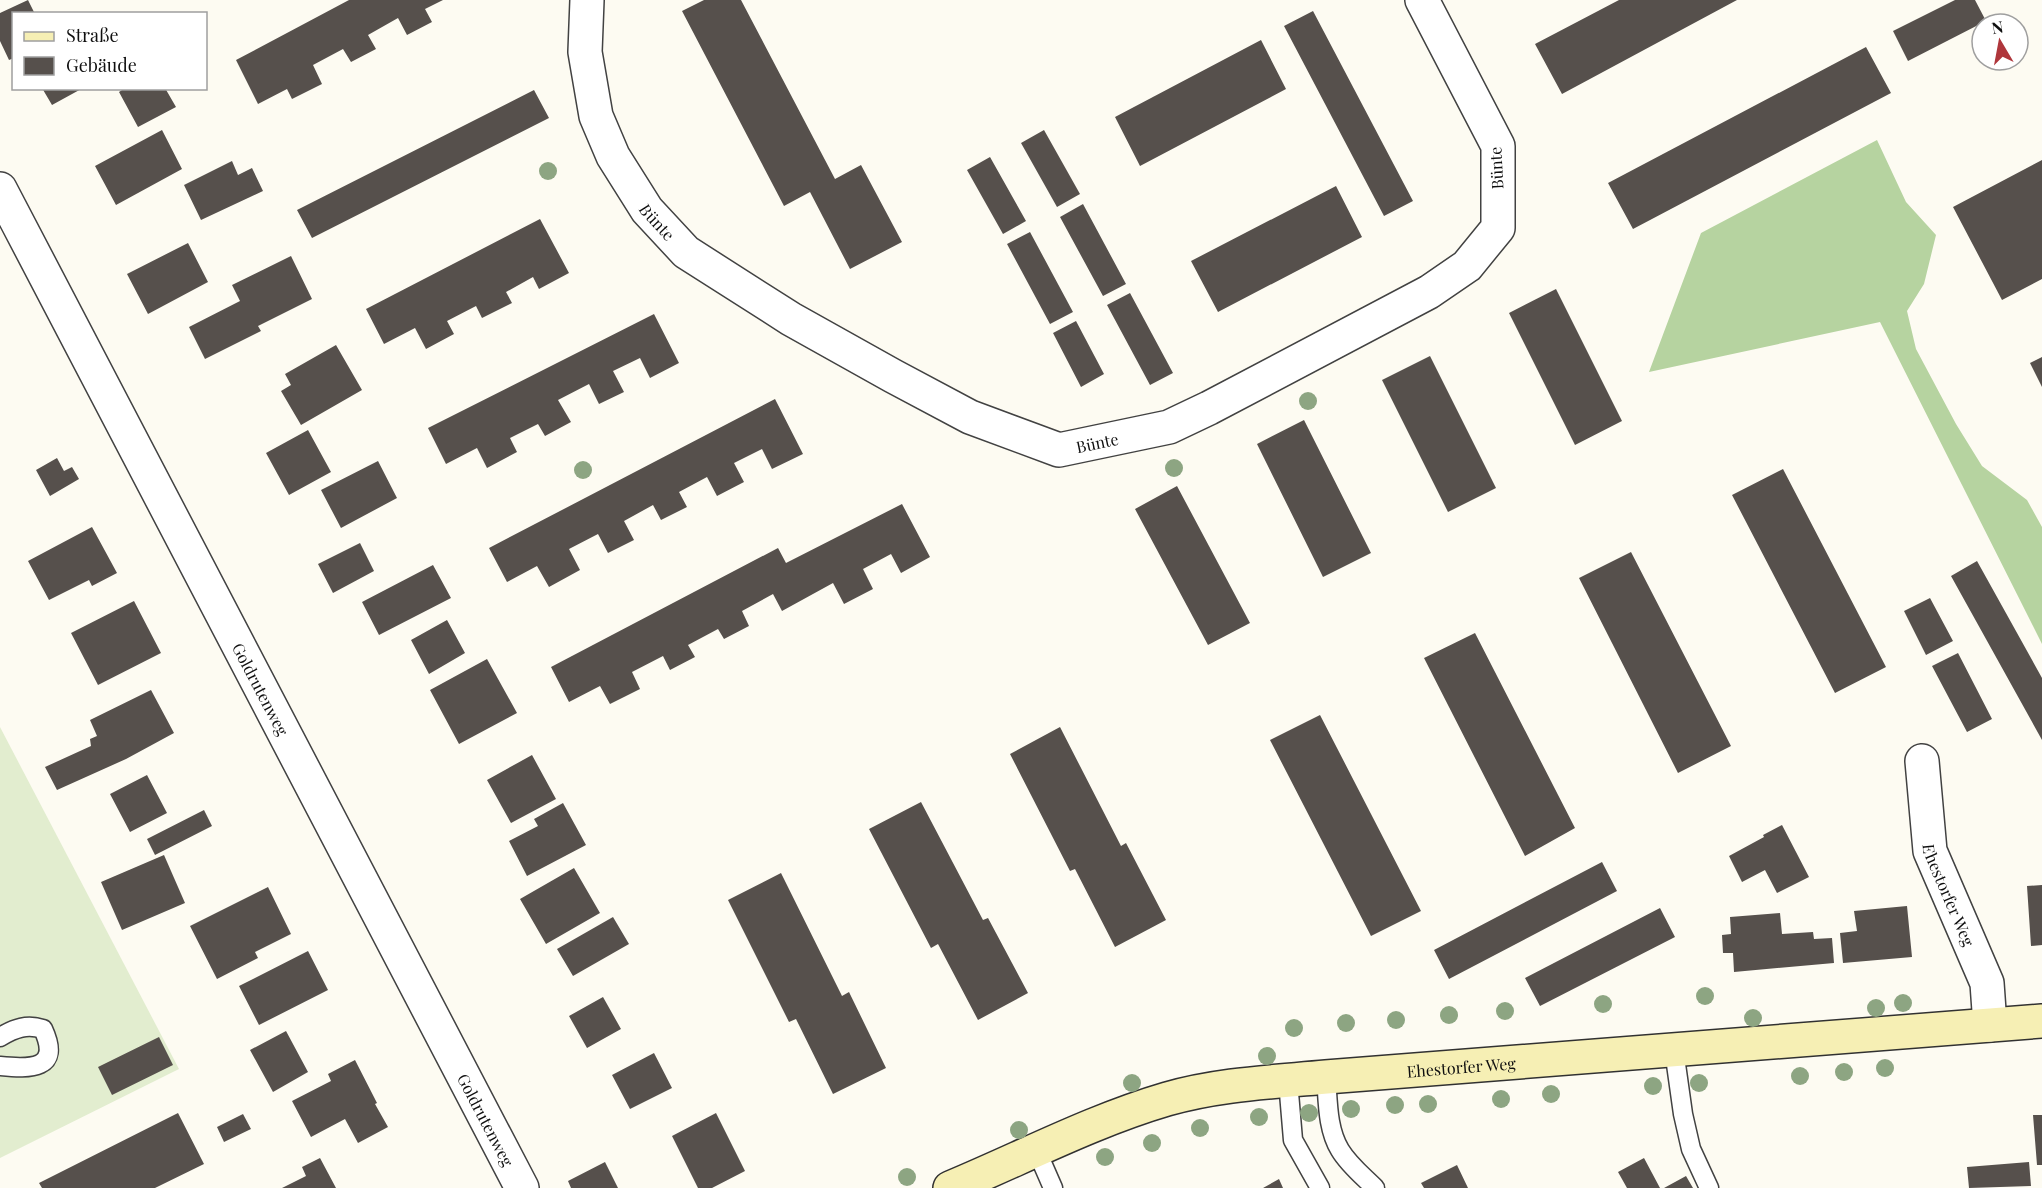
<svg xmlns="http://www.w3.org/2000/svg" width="2042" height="1188" viewBox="0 0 2042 1188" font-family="'Playfair Display',serif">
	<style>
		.forest { fill: #b6d3a0 }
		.pitch { fill: #e2edcf }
		.building { fill: #56504c }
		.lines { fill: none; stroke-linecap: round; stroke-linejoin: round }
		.lane-casing { stroke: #424242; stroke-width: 21 }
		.street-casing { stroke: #424242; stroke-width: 36 }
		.secondary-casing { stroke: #313131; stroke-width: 36 }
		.lane { stroke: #fff; stroke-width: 18 }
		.street { stroke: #fff; stroke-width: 33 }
		.secondary { stroke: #f6efb4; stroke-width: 33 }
		.tree { fill: #8da582 }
		.labels { text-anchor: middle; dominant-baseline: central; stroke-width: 6; stroke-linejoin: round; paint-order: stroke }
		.street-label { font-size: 16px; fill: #0f0f0f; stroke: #fff }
	</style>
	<rect width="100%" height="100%" fill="#fdfbf2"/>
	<path class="forest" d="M1877 140 1906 202 1936 235 1924 284 1907 311 1916 349 1956 424 1982 466 2027 500 2042 527V644L1880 322 1649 372 1701 233Z"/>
	<path class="pitch" d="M0 727 179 1069 0 1158Z"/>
	<path class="building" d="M28 0 35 14H14V58L9 60 0 41V13Z
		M349 0H443L425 9 432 22 407 35 398 18 368 35 376 49 351 62 343 49 313 65 322 84 292 99 287 89 258 104 236 60Z
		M704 0H741L835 179 861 165 902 242 850 269 810 192 784 206 682 11Z
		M1619 0H1737L1562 94 1535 44Z
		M1955 0H1975L1986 21 1908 61 1893 31Z
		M1313 11 1413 201 1384 216 1284 26Z
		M1261 40 1286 89 1140 166 1115 117Z
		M1866 47 1891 93 1633 229 1608 183Z
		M42 88H83L52 105Z
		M125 88H165L176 107 138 127 119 92Z
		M534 90 549 118 312 238 297 210Z
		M162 130 182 169 116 205 95 166Z
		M1044 130 1080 194 1057 207 1021 143Z
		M990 157 1026 221 1003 234 967 170Z
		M2042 160V279L2002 300 1953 207Z
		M232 161 238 175 252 168 263 191 201 220 184 185Z
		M1336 186 1362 237 1218 312 1191 261Z
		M1083 204 1126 284 1103 296 1060 217Z
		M540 219 569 273 539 289 533 277 506 292 512 303 482 318 476 306 447 321 454 334 426 349 415 328 384 344 366 309Z
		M1030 232 1073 312 1050 324 1007 244Z
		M188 243 208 282 148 314 127 274Z
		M291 256 312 299 258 326 261 331 205 359 189 327 240 301 232 285Z
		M1556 289 1622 421 1575 445 1509 313Z
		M1130 293 1173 373 1150 385 1107 305Z
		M654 314 679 363 650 378 640 358 613 371 624 392 599 404 589 384 558 400 571 422 545 436 538 424 510 438 517 452 487 468 477 448 446 464 428 428Z
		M1076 321 1104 374 1081 387 1053 333Z
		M336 345 362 390 301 425 281 391 291 385 285 374Z
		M1430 356 1496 488 1448 512 1382 380Z
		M2042 357V387L2030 363Z
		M775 399 803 454 772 469 762 449 734 463 744 482 717 496 707 477 679 492 687 507 661 520 653 505 624 521 634 540 608 553 598 534 569 549 580 570 549 587 537 566 507 582 489 548Z
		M1304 420 1371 553 1323 577 1257 444Z
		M308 430 331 472 289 495 266 453Z
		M57 458 64 471 72 467 79 479 50 496 36 470Z
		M378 461 397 498 341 528 321 490Z
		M1783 469 1886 667 1835 693 1732 495Z
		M1177 486 1250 623 1208 645 1135 509Z
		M902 504 930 557 901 573 891 554 863 569 873 589 844 604 833 583 782 611 773 594 742 611 749 626 724 639 718 629 688 645 695 657 670 670 663 656 632 672 640 689 610 704 600 686 569 702 551 667 778 548 786 563Z
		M92 527 117 573 92 586 89 580 49 600 28 561Z
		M360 543 374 571 333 593 318 564Z
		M1631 552 1731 746 1678 773 1579 578Z
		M1977 561 2042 678V740L1951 576Z
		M433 565 451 598 379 635 362 602Z
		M1930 598 1953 641 1926 655 1904 611Z
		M134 601 161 653 98 685 71 633Z
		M447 620 465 653 429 674 411 640Z
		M1475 633 1575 828 1525 856 1424 658Z
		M1958 653 1992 719 1967 732 1932 666Z
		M487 659 517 713 459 744 430 690Z
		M151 690 174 733 126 759 57 790 45 767 91 746 90 739 97 736 90 720Z
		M1320 715 1421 911 1371 936 1270 740Z
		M1060 727 1121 846 1126 843 1166 920 1115 947 1075 869 1070 871 1010 754Z
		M532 755 556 799 511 823 487 780Z
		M147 775 167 813 130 832 110 794Z
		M921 802 983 920 988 918 1028 993 978 1020 938 944 931 948 869 829Z
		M563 803 586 845 527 876 509 841 538 826 534 819Z
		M204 810 212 826 155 855 147 839Z
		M1782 825 1809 877 1777 893 1765 870 1742 882 1729 856 1764 837 1763 835Z
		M164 855 185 903 122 930 101 882Z
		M1602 862 1617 891 1449 979 1434 950Z
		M574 868 600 913 546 944 520 899Z
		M781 873 842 996 849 992 886 1068 833 1094 796 1019 789 1022 728 900Z
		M2042 885V945L2031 946 2027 886Z
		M268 887 291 934 255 952 258 958 217 979 190 926Z
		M1907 906 1912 957 1843 963 1840 933 1857 931 1854 911Z
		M1660 908 1675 937 1540 1006 1525 978Z
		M1780 913 1782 934 1813 932 1814 939 1832 938 1834 963 1734 972 1733 953H1723L1722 935 1731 934 1730 917Z
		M613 917 629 944 573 976 557 949Z
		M308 951 328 990 259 1025 239 986Z
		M603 997 621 1029 587 1048 569 1016Z
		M286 1031 308 1072 273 1092 250 1050Z
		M159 1037 173 1065 112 1095 98 1067Z
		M654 1053 672 1088 630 1109 612 1075Z
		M355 1060 377 1103 375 1104 388 1127 358 1143 345 1119 311 1137 292 1101 331 1081 328 1074Z
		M178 1113 204 1164 155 1188H42L39 1183Z
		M716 1113 745 1171 712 1188H698L672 1136Z
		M243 1114 251 1129 224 1142 217 1127Z
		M2033 1115H2042V1165H2037Z
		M320 1158 336 1188H282L306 1176 302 1167Z
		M1644 1158 1660 1188H1627L1618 1172Z
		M605 1162 618 1188H571L568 1181Z
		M2029 1162 2031 1186 1969 1188 1967 1167Z
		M1457 1165 1468 1188H1424L1421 1183Z
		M1686 1176 1693 1188H1664Z
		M1279 1179 1283 1188H1263Z"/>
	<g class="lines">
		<g class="lane-casing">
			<path id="lane" d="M0 1037C15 1028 27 1024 43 1029 62 1070 30 1069 0 1066
				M1674 1050 1683 1114 1691 1149 1709 1188
				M1326 1077C1328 1100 1327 1129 1340 1150 1349 1165 1363 1176 1375 1188
				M1288 1081 1293 1140 1320 1188
				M1036 1149 1053 1188"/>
		</g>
		<g class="street-casing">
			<g id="street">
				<path id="s1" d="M587 0 585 52 596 116 613 156 647 210 686 252 791 319 893 376 970 417 1059 450 1169 427 1209 408 1429 292 1467 266 1498 228V146L1422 0"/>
				<path id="s2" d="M0 189 522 1188"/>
				<path id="s3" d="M1922 761 1930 851 1987 983 1990 1025"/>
			</g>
		</g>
		<g class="secondary-casing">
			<g id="secondary">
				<path id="s4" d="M950 1188C1022 1158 1092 1121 1167 1099 1219 1084 1273 1082 1326 1077L2042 1021"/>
			</g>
		</g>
		<use href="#lane" class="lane"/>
		<use href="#street" class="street"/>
		<use href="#secondary" class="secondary"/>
	</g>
	<g class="tree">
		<circle cx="548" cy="171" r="9"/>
		<circle cx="1308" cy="401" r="9"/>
		<circle cx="1174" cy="468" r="9"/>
		<circle cx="583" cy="470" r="9"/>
		<circle cx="1705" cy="996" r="9"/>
		<circle cx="1903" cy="1003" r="9"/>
		<circle cx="1603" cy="1004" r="9"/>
		<circle cx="1876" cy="1008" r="9"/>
		<circle cx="1505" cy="1011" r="9"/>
		<circle cx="1449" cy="1015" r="9"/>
		<circle cx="1753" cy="1018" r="9"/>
		<circle cx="1396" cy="1020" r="9"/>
		<circle cx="1346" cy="1023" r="9"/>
		<circle cx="1294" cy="1028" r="9"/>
		<circle cx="1267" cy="1056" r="9"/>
		<circle cx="1885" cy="1068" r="9"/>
		<circle cx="1844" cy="1072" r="9"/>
		<circle cx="1800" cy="1076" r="9"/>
		<circle cx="1132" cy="1083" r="9"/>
		<circle cx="1699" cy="1083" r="9"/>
		<circle cx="1653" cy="1086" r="9"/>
		<circle cx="1551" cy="1094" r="9"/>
		<circle cx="1501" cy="1099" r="9"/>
		<circle cx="1428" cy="1104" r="9"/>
		<circle cx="1395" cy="1105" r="9"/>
		<circle cx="1351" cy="1109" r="9"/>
		<circle cx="1309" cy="1113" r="9"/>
		<circle cx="1259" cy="1117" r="9"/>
		<circle cx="1200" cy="1128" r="9"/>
		<circle cx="1019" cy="1130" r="9"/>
		<circle cx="1152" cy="1143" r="9"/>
		<circle cx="1105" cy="1157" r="9"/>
		<circle cx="907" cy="1177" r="9"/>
	</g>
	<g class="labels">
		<g class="street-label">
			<text transform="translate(1496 168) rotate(-93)">Bünte</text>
			<text stroke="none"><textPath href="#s1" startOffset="240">Bünte</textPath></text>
			<text stroke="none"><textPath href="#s1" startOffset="744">Bünte</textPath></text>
			<text stroke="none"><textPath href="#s2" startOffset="564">Goldrutenweg</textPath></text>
			<text stroke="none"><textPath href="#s3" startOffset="138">Ehestorfer Weg</textPath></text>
			<text stroke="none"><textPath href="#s4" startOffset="531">Ehestorfer Weg</textPath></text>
			<text stroke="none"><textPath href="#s2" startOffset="1050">Goldrutenweg</textPath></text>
		</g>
	</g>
	<rect x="12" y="12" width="195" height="78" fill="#ffffff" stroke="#9f9f9f" stroke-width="1.5"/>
	<rect x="24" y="32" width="30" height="9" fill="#f6efb4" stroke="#9f9f9f" stroke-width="1.5"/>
	<text x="66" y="42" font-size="18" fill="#0f0f0f">Straße</text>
	<rect x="24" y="57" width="30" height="18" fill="#56504c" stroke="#9f9f9f" stroke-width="1.5"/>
	<text x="66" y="72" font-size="18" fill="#0f0f0f">Gebäude</text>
	<g transform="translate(2000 42) rotate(350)"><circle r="28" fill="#ffffff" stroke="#9f9f9f" stroke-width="1.5"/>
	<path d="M0-4.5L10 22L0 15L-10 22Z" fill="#af363b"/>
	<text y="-9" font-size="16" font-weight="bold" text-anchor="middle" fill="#0f0f0f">N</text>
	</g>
</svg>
